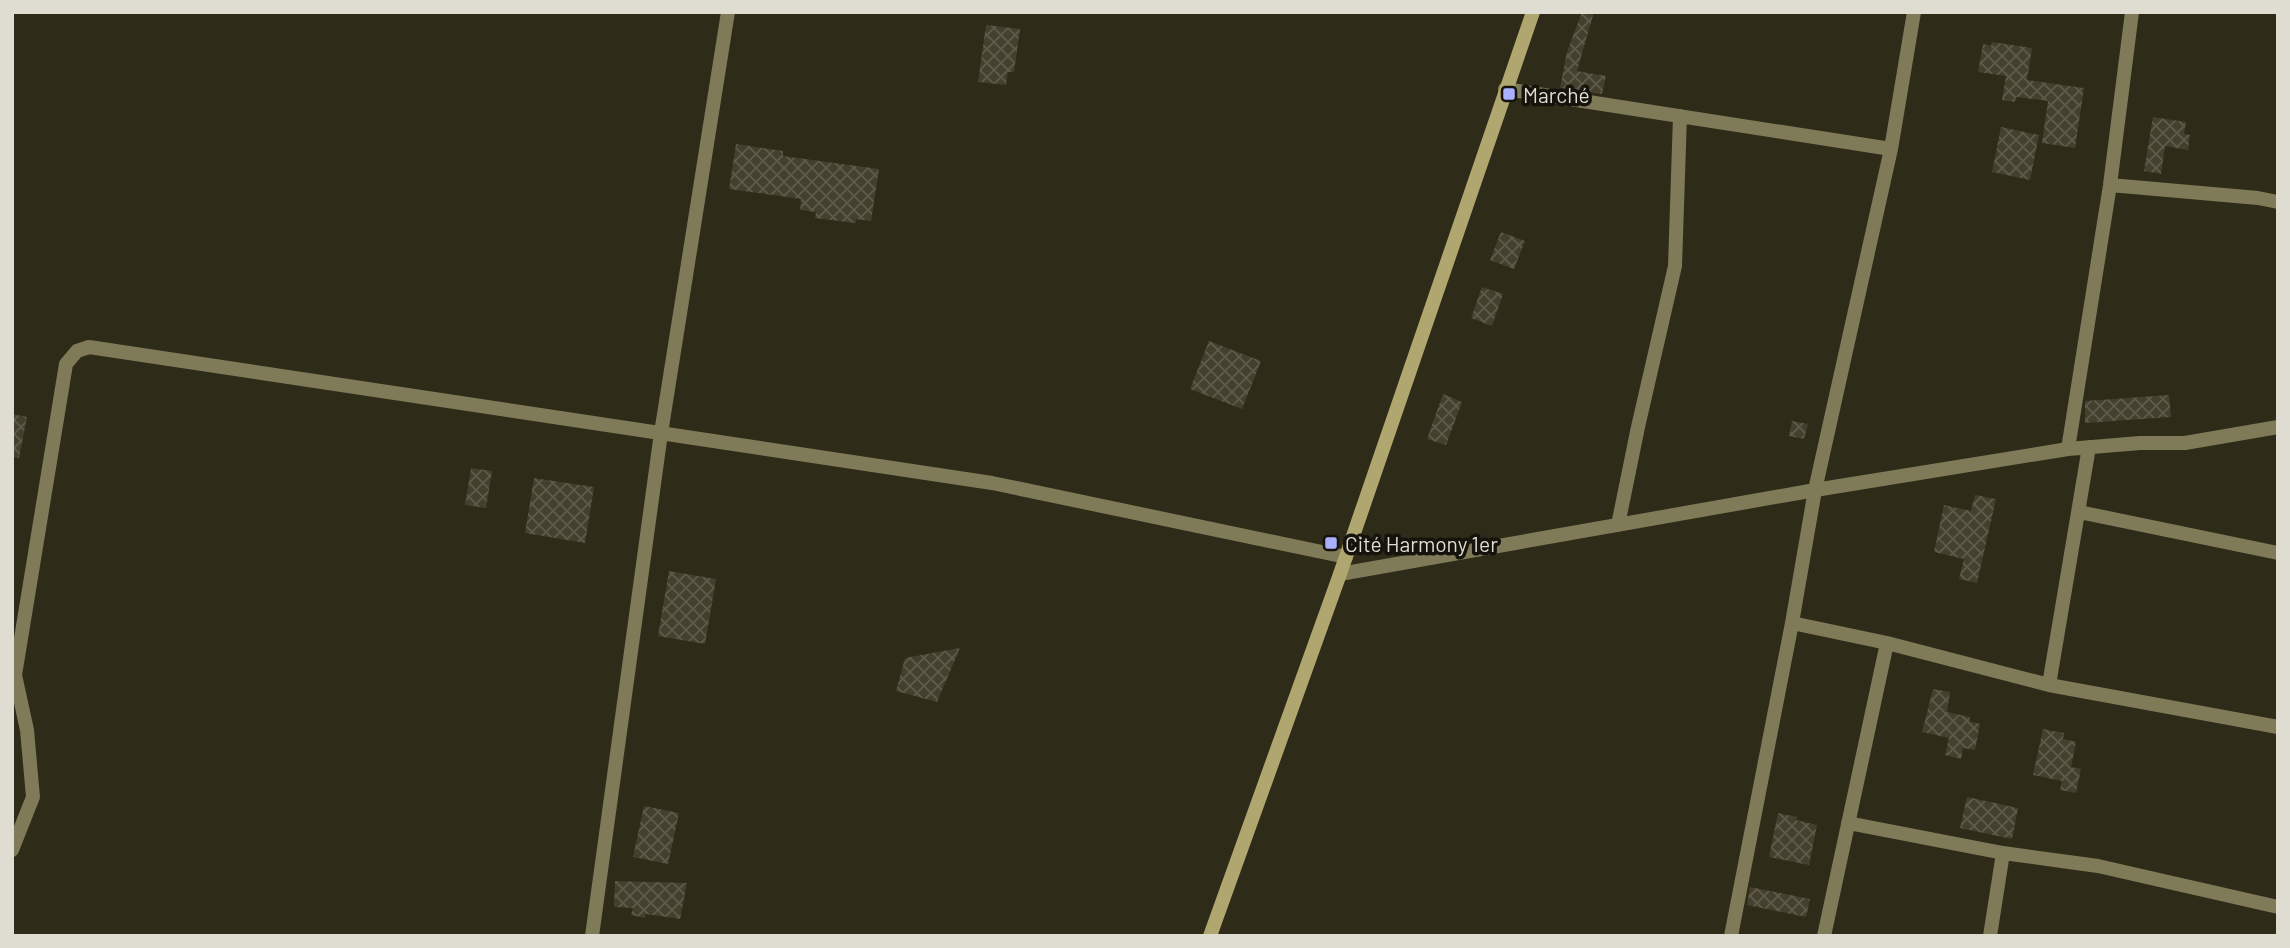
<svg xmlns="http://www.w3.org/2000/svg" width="2290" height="948" viewBox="0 0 2290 948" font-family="Barlow,sans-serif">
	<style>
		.building { fill: url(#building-cross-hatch) }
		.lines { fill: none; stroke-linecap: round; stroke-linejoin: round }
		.street { stroke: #7f7a58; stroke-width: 14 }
		.secondary { stroke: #b0a670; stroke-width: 14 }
		.poi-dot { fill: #a9b0fc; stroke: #15130b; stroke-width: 2.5 }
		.labels { text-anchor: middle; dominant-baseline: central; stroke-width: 7; stroke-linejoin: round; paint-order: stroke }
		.poi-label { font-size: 21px; fill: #dfddd2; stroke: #15130b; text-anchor: start }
	</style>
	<defs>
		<pattern id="building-cross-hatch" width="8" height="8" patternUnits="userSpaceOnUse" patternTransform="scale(1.75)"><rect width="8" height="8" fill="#44402d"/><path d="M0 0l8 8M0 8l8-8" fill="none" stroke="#5f5b4b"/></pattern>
	</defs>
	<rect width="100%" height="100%" fill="#2e2b19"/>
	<path class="building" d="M1582 12H1594L1577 71 1606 76 1602 94 1560 88 1567 52Z
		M986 25 1020 29 1014 72H1008L1006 85 978 82Z
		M1992 42 2032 48 2027 80 2084 88 2075 148 2042 143 2048 101 2016 97 2015 102 2002 100 2006 76 1978 72 1983 44 1991 46Z
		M2153 117 2186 122 2184 134 2190 135 2188 150 2165 146 2161 174 2144 171Z
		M2001 127 2039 135 2030 180 1992 172Z
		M736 144 783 151V156L879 169 871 221 856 219 855 223 815 218 816 212 800 210 801 199 729 189Z
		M1501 232 1525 241 1514 269 1490 260Z
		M1482 287 1503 294 1492 326 1471 318Z
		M1209 341 1261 361 1242 409 1190 389Z
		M1443 394 1462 402 1446 445 1427 439Z
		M2169 395 2171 417 2085 423V401Z
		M12 414 27 417 19 458 12 457Z
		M1792 421 1808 424 1804 439 1789 436Z
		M471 468 492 471 486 508 465 505Z
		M534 478 594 487 585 543 525 533Z
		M1975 495 1996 499 1977 583 1959 579 1964 559 1934 552 1944 505 1971 511Z
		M669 571 716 579 705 644 658 636Z
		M960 648 937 702 896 691 905 658Z
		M1933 689 1950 692 1947 712 1970 717 1969 721 1980 724 1975 750 1963 748 1961 759 1945 755 1949 738 1922 732Z
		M2043 729 2064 733 2063 739 2076 742 2071 767 2081 769 2076 793 2060 790 2062 781 2033 775Z
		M1967 797 2018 808 2012 839 1960 828Z
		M644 806 679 813 668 864 633 857Z
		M1778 813 1797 817 1796 820 1817 825 1809 865 1769 857Z
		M615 881 687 883 680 919 646 914 645 918 631 915 633 908 614 907Z
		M1750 887 1810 899 1806 917 1747 905Z"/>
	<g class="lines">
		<path class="street" d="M1505 89 1891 149
			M2110 185 2258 198 2278 202
			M2068 449 2110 185 2132 12
			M2079 512 2278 553
			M1618 525 1638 427 1675 266 1680 116
			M1340 574 1815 490 2068 449 2140 443H2185L2278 427
			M1792 623 1887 643 2049 685 2278 727
			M2049 685 2089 447
			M1848 823 2003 853 2098 866 2278 907
			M12 850 33 797 27 730 15 675 66 364 77 351 89 347 992 483 1346 557
			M592 936 661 433 728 12
			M1731 936 1792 623 1815 490 1891 149 1914 12
			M1824 936 1887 643
			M1990 936 2003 853"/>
		<path class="secondary" d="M1210 936 1340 574 1533 12"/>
	</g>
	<g class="poi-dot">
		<rect x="1502" y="87" width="14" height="14" rx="3.5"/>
		<rect x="1324" y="536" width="14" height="14" rx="3.5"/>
	</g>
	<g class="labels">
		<g class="poi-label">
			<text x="1523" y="94">Marché</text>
			<text x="1345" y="543">Cité Harmony 1er</text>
		</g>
	</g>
	<rect width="2290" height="948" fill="none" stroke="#dfddd2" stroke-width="28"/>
</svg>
